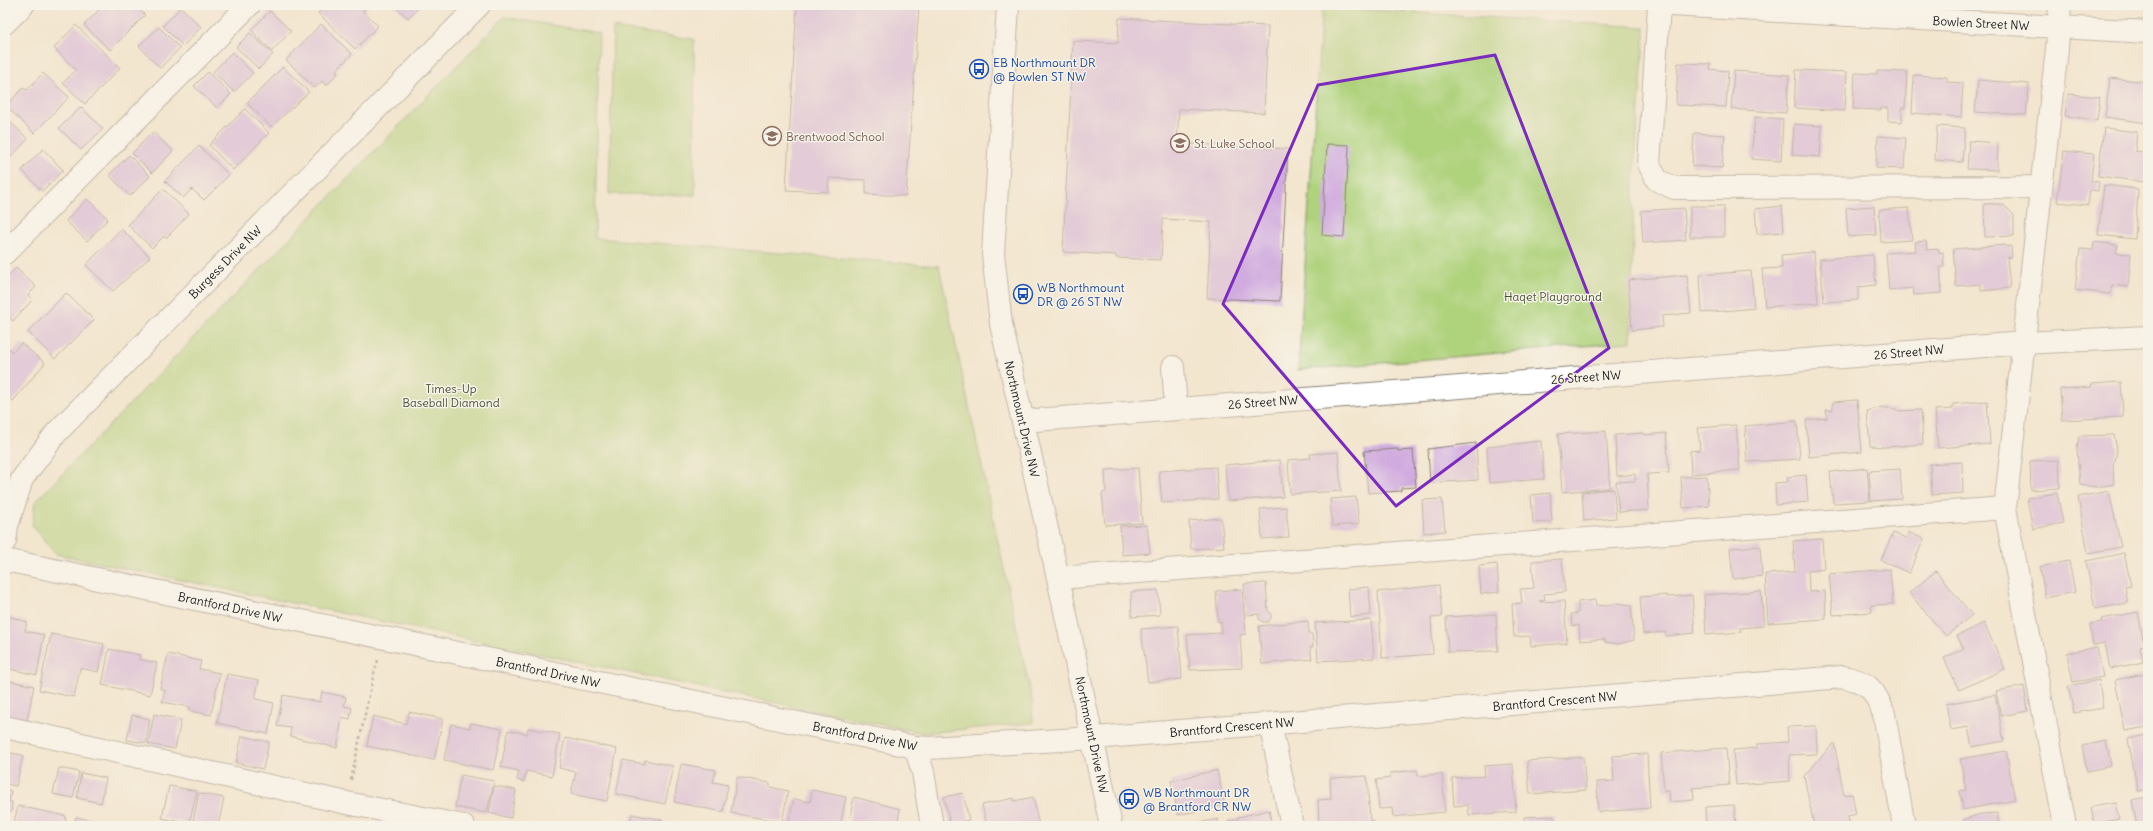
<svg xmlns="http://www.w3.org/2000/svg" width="2153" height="831" viewBox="0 0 2153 831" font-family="Delius,sans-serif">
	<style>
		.green { fill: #afd27b; stroke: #66774c }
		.building { fill: #d0abdf }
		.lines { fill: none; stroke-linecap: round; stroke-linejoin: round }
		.minor-casing { stroke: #888176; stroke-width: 24 }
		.path { stroke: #888176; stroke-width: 2.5; stroke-dasharray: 3 3; stroke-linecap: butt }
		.minor { stroke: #fff; stroke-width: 22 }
		.marked { fill: none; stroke: #7b2cbf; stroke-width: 3; stroke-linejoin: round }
		.labels { text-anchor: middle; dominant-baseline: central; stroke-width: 3; stroke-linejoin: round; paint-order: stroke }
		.street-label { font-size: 12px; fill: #1c1c1c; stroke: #f7f3e8 }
		.transit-label { font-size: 12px; fill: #164399; stroke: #f7f3e8; text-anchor: start }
		.education-label { font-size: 12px; fill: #785e54; stroke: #f7f3e8; text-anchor: start }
		.park-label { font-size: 12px; fill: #485338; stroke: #f7f3e8 }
	</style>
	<rect width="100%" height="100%" fill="#f7f3e8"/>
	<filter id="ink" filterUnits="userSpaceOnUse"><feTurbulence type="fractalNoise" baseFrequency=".025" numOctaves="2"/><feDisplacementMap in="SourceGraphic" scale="8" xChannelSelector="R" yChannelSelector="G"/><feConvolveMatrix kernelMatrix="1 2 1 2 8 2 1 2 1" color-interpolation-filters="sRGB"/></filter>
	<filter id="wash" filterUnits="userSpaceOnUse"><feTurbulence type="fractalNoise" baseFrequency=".012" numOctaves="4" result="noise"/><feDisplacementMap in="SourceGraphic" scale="16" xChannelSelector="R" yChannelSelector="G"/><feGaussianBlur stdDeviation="0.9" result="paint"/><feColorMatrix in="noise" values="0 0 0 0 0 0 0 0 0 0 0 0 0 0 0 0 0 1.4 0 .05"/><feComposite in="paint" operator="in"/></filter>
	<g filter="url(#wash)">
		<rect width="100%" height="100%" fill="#f3e6cf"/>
		<path class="green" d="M1322 7 1645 27 1634 174 1631 342 1298 370Z
			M504 17 599 33 595 238 939 266 1032 700 1033 723 922 733 55 554 32 525 35 502Z
			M613 28 694 39 695 195 609 194Z"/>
		<g id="blocks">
			<path class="building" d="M104 5H134L145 15 110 50 84 25Z
				M147 5H155L151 9Z
				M326 5H369L363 11 378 26 355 49 318 13Z
				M394 5H421L408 18Z
				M797 5H919L906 196 866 194V180L829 178 828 192 786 190Z
				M181 7 201 27 183 46 163 26Z
				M270 11 291 31 272 51 251 30Z
				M1119 18 1268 26 1264 113 1179 109 1177 143 1288 149 1280 301 1207 298 1211 222 1163 219 1161 260 1116 258V255L1063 252 1073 41 1118 43Z
				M321 24 352 54 336 70 338 73 326 86 322 81 315 88 286 60Z
				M76 25 120 68 85 104 63 83 76 70 54 48Z
				M159 27 180 48 160 68 139 46Z
				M250 33 273 54 259 69 236 47Z
				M232 52 253 73 234 92 213 72Z
				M1678 63 1711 64 1710 69 1728 71 1726 107 1676 105Z
				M283 67 309 92 271 127 247 103Z
				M1796 70 1847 72 1845 111 1794 108Z
				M1734 71 1789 75 1786 113 1731 109Z
				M1877 71 1907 72 1905 108H1902V122L1888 121V108H1881V110L1853 109 1855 73 1877 74Z
				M208 72 231 94 217 108 194 86Z
				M43 73 69 97 34 133 6 106 23 88 27 90Z
				M1914 75 1947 77V82L1963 83 1961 117 1912 113Z
				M2110 78 2148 82V123L2105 117Z
				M1978 80 2029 84 2026 115 1975 112Z
				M2068 94 2100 97 2097 120 2065 116Z
				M81 107 103 129 81 150 59 128Z
				M245 109 269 133 233 170 209 145Z
				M5 117 28 139 5 163Z
				M1755 117 1783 119 1781 161 1751 159Z
				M1794 124 1822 126 1820 157 1792 155Z
				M1937 126 1965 128 1962 162 1935 160Z
				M2104 128 2137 132 2135 151 2148 153 2145 182 2098 176Z
				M153 132 173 151 152 173 132 153Z
				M1694 133 1725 135 1722 168 1692 166Z
				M1878 136 1906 138 1904 169 1876 168Z
				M1969 141 1998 143 1997 170 1967 169Z
				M1327 144 1349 145 1344 237 1322 235Z
				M199 146 229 175 204 200 192 189 183 198 165 181Z
				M43 149 63 170 42 191 22 170Z
				M2064 151 2094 154 2091 181 2099 182 2098 191 2090 190 2088 205 2057 202Z
				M129 155 150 176 130 196 109 175Z
				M2104 185 2138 189 2135 239 2098 235Z
				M163 189 189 214 166 238 164 236 152 248 128 225Z
				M87 199 108 219 87 241 66 221Z
				M1984 204H2003L2014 215V236L1985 237Z
				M1690 206H1724V237H1690Z
				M1782 206 1784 232 1757 234 1755 209Z
				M1874 206 1876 235 1848 237 1846 208Z
				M1684 208 1686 240 1643 243 1641 211Z
				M1909 208 1912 240 1881 242 1879 210Z
				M121 229 150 257 113 291 86 265Z
				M1926 241 1927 250 1939 249V253L1943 252 1944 267H1940L1942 293 1914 295 1913 288 1889 290 1886 253 1916 251 1915 242Z
				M2094 242 2118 245 2116 253 2131 254 2128 287 2112 285 2111 294 2075 290 2080 249 2093 250Z
				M2006 245V247L2011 246 2012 257 2007 258 2010 288 1981 291V284L1956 286 1953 249Z
				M1814 252 1818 303 1765 307 1762 269 1782 268 1781 255Z
				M1873 255 1876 285 1858 287V300L1824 302 1820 259Z
				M16 268 36 287 28 295 33 299 13 321 5 313V282L7 280 6 278Z
				M1751 271 1754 308 1702 313 1700 275Z
				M1687 275 1691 313 1662 316 1663 327 1632 330 1628 280Z
				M66 293 94 320 55 359 28 332Z
				M21 343 45 363 13 401 5 394V346L13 352Z
				M2121 382 2123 417 2062 420 2060 389 2092 387 2091 384Z
				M1857 400 1862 452 1809 457 1806 420 1827 418 1826 410H1833V402Z
				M1987 401 1990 444 1938 448 1935 410 1953 409V404Z
				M1882 407 1896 409V411L1921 410 1923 444 1885 447 1870 446 1867 411Z
				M1797 421 1800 459 1747 462 1745 426Z
				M1736 425 1740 470 1691 474 1690 451 1700 450 1698 428Z
				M1606 431 1610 488 1562 492 1558 434Z
				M1644 433 1645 435 1666 433 1669 473 1647 474 1649 510 1619 512 1616 482 1635 481V474L1617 476 1615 435Z
				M2114 435 2117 449 2115 462 2113 463 2114 484 2097 487 2080 485 2077 449 2079 436Z
				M1541 441 1544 479 1489 483 1487 447Z
				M1476 443 1478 480 1430 483 1428 449Z
				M1398 449V451L1413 450 1416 487 1401 488V491L1368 493 1364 451Z
				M1338 452 1341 491 1290 494 1288 460 1311 458 1310 454Z
				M1280 460 1283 497 1228 501 1225 465Z
				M2059 460 2060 488 2031 490 2030 461Z
				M1962 462 1963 493 1932 495 1930 464Z
				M1216 467 1218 499 1162 503 1159 471Z
				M1138 468 1142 523 1105 525 1102 493 1106 492 1105 470Z
				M1867 468 1870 501 1833 503 1830 472Z
				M1900 469 1902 499 1871 501 1869 471Z
				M1806 475 1808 502 1776 505 1775 483 1788 482 1787 477Z
				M1707 476 1709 506 1683 508 1681 477Z
				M1614 489 1616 518 1584 521 1582 492Z
				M2109 491 2121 547 2088 553 2078 497Z
				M1550 493 1552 522 1533 523 1531 495Z
				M2057 493 2063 523 2033 529 2027 498Z
				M1356 497 1359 524 1332 526 1330 499Z
				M1442 499 1445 531 1424 533 1422 500Z
				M1286 507 1289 537 1262 539 1260 509Z
				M1221 518 1224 547 1191 549 1189 521Z
				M1147 525 1150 553 1122 555 1120 526Z
				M1908 532 1924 539 1909 573 1881 560 1893 533 1906 538Z
				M1822 539 1824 569 1808 571 1809 592 1825 591 1826 619 1768 623 1765 574 1795 572 1793 541Z
				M1760 546 1762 576 1733 579 1730 548Z
				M2124 553 2131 586 2125 587 2128 603 2095 609 2086 561Z
				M1562 559 1565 592 1544 594 1545 600 1539 601 1540 602 1564 601 1567 643 1531 646 1530 636 1514 637 1512 604 1522 603 1520 589 1534 588 1532 561Z
				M2069 561 2075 592 2045 598 2040 567Z
				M1497 564 1499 592 1481 594 1479 566Z
				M1890 569 1893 604 1871 605 1872 612 1833 615 1829 574Z
				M1936 571 1972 615 1946 636 1909 593Z
				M1266 583 1268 611 1271 613V618L1268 622H1263L1259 619V614L1247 615 1244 584Z
				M1439 585 1442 617 1431 618 1433 654 1382 658 1378 592Z
				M1369 587 1371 615 1350 617 1348 589Z
				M1242 589 1246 634 1240 635 1242 668 1190 670 1187 635 1221 633V621L1218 622 1216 591Z
				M1158 590 1160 615 1132 617 1131 592Z
				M1761 591 1764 626 1740 628 1741 632 1706 635 1704 595Z
				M1667 595V597L1692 595 1695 633 1666 636 1665 632 1643 634 1640 597Z
				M1595 600 1596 605 1607 606 1617 603 1631 605 1634 640 1619 644 1605 642V639L1580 641 1579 625 1573 626 1571 614 1578 613V602Z
				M2138 612 2144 645 2140 646 2143 662 2110 669 2105 643 2093 645 2090 624 2102 622 2101 619Z
				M1496 614 1498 651 1448 652 1446 617Z
				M5 615 27 622 25 631 44 635 37 675 5 668Z
				M1371 620 1374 658 1318 661 1315 623Z
				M1308 621 1309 634H1312L1313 647H1310L1312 659 1262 664 1259 626Z
				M1984 623 2005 669 1959 690 1944 658 1964 649 1957 636Z
				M1178 626 1182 679 1148 682 1141 629Z
				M51 634 104 644 98 672 80 668 74 697 39 690Z
				M2097 647 2103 677 2073 682 2067 653Z
				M109 649 140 655 139 659 157 663 150 695 102 685Z
				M168 654 201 661 199 669 220 673 211 715 189 711 190 707 162 702 165 690 160 689Z
				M2148 673V727L2125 731 2115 680Z
				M227 674 259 680 255 699 274 703 268 734 217 723Z
				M5 680 34 686 27 720 5 716Z
				M2099 680 2103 708 2074 713 2068 686Z
				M2024 686 2028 711 2001 716 1996 691Z
				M322 692 346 697 344 706 352 708 350 719 342 717 337 748 290 736 291 728 277 726 283 695 320 702Z
				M1995 695 2004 741 1972 747 1968 727 1951 730 1946 704Z
				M409 712 443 719 434 760 367 746 373 716 406 724Z
				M154 714 181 720 175 749 148 744Z
				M132 715 150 719 146 743 127 740Z
				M471 723 502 729 493 770 444 760 451 724 470 728Z
				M1816 726 1817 754 1789 755 1790 781 1736 785 1733 750 1757 748V744L1788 742 1787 727Z
				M528 728 560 734 552 776 526 771 524 782 517 780 519 771 501 767 508 730 527 734Z
				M2148 735V789L2138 791 2128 739Z
				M242 736 269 742 263 769 236 763Z
				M565 738 617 749 607 801 571 794 576 772 559 768Z
				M2106 741 2111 766 2087 771 2082 746Z
				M1834 743 1844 795 1852 794 1856 814 1848 816 1850 826H1814L1804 776Z
				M1726 748 1729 785 1693 788 1694 800 1670 802 1669 790 1664 791 1661 753Z
				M2006 751 2015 800 1963 810 1960 791 1966 790 1960 759Z
				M5 752 23 755 16 786 5 784Z
				M1644 754H1647L1650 808 1598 812 1597 782 1614 781 1612 756Z
				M1583 757 1586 790 1530 794 1527 761Z
				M623 760 644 764 645 760 673 766 665 804 616 794Z
				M681 764 716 770 713 782 728 785 723 812 674 802Z
				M1513 764 1516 812 1469 815 1468 805 1454 806 1452 778 1485 776 1484 766Z
				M59 768 79 772 73 798 53 794Z
				M1217 770 1225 805 1178 815 1171 781Z
				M1417 770 1418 776 1442 774 1445 812 1393 817 1392 808 1379 809 1376 780 1390 778V773Z
				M81 773 106 778 101 803 77 798Z
				M461 775 494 781 487 813 455 807Z
				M1367 776 1370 821 1373 820 1374 826H1319L1318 800 1331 799 1330 778Z
				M737 777 770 783V787L788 791 782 822 731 813Z
				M169 786 197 791 189 824 162 818Z
				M494 786 516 790 511 818 489 813Z
				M5 790 11 791 9 802H12L11 812H7L6 820Z
				M812 790 846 797 840 826 788 825 794 799 810 802Z
				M199 793 224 798 218 826 193 821Z
				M963 793 969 820 950 824 944 797Z
				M854 797 900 809 897 826H848Z
				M1033 797 1039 826H987L982 805 1014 798V801Z
				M2148 797V826H2137L2132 800Z
				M2116 803 2120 819 2094 824 2091 807Z
				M1734 805 1736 826H1706L1705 807Z
				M18 806 66 816 65 826H13Z
				M1269 810 1272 826H1229L1228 821 1238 819V817Z
				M1997 813 1999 826H1965L1963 820 1980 814Z
				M632 814 663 820 662 826H629Z
				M1554 816V826H1525L1524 817Z
				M76 817 117 825V826H74Z
				M1218 819 1219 826H1187V825Z"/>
		</g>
	</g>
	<g filter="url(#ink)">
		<use href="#blocks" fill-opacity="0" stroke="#888176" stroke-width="1"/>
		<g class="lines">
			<g class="minor-casing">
				<path id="minor" d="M1008 5 993 254 1001 324 1058 578 1111 826
					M1659 5 1649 164 1657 180 1674 188 2041 187
					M1671 5 2148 32
					M2060 5 2057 49 2005 508 2065 826
					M5 23 23 5
					M5 253 249 5
					M1173 367 1176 408
					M1023 421 2024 343 2148 337
					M5 541 7 526 22 479 57 432 479 5
					M5 560 915 747 929 748 1094 738 1842 677C1869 681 1874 689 1884 714L1904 826
					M1058 578 2005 508
					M1270 724 1292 826
					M5 727 347 803 464 826
					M915 747 923 772 932 826"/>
			</g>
			<path class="path" d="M351 780 373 677 378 660"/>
			<use href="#minor" class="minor"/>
		</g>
	</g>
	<path d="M0 0H2153V831H0ZM1495 55 1609 348 1396 506 1223 304 1318 85Z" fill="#f3e6cf" fill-opacity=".55" fill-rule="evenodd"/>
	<path class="marked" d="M1495 55 1609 348 1396 506 1223 304 1318 85Z"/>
	<defs>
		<g id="bus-ring" transform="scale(1)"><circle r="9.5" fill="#f7f3e8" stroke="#1a4fb4" stroke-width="1.5"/><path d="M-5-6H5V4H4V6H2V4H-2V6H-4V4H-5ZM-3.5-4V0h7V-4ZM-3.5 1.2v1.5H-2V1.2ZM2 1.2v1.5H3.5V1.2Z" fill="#1a4fb4"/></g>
		<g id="school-ring" transform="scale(1)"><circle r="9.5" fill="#f7f3e8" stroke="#8d6e63" stroke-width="1.5"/><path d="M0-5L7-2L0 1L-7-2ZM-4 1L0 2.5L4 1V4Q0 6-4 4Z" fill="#8d6e63"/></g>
	</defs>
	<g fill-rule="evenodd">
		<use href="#bus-ring" x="979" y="69"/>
		<use href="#school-ring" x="772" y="136"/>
		<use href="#school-ring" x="1180" y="143"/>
		<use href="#bus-ring" x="1023" y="294"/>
		<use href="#bus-ring" x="1129" y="799"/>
	</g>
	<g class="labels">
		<g class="street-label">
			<text transform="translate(1981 23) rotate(3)">Bowlen Street NW</text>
			<text transform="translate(225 262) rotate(-45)">Burgess Drive NW</text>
			<text transform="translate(1909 352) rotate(-5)">26 Street NW</text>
			<text transform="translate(1586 377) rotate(-4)">26 Street NW</text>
			<text transform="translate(1263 402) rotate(-4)">26 Street NW</text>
			<text transform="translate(1022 419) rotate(77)">Northmount Drive NW</text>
			<text transform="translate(230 607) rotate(12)">Brantford Drive NW</text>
			<text transform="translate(548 672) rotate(12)">Brantford Drive NW</text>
			<text transform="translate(1555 701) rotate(-5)">Brantford Crescent NW</text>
			<text transform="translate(1232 727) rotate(-5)">Brantford Crescent NW</text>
			<text transform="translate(1092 735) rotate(78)">Northmount Drive NW</text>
			<text transform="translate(865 736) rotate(11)">Brantford Drive NW</text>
		</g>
		<g class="transit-label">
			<text x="993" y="62">EB Northmount DR<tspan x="993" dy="14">@ Bowlen ST NW</tspan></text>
			<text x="1037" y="287">WB Northmount<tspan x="1037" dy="14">DR @ 26 ST NW</tspan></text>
			<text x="1143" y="792">WB Northmount DR<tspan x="1143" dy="14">@ Brantford CR NW</tspan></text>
		</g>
		<g class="education-label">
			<text x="786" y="136">Brentwood School</text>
			<text x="1194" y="143">St. Luke School</text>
		</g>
		<g class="park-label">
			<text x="1553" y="296">Haqet Playground</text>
			<text x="451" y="388">Times-Up<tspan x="451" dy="14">Baseball Diamond</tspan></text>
		</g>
	</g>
	<rect width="2153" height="831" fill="none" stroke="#f7f3e8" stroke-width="20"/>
</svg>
